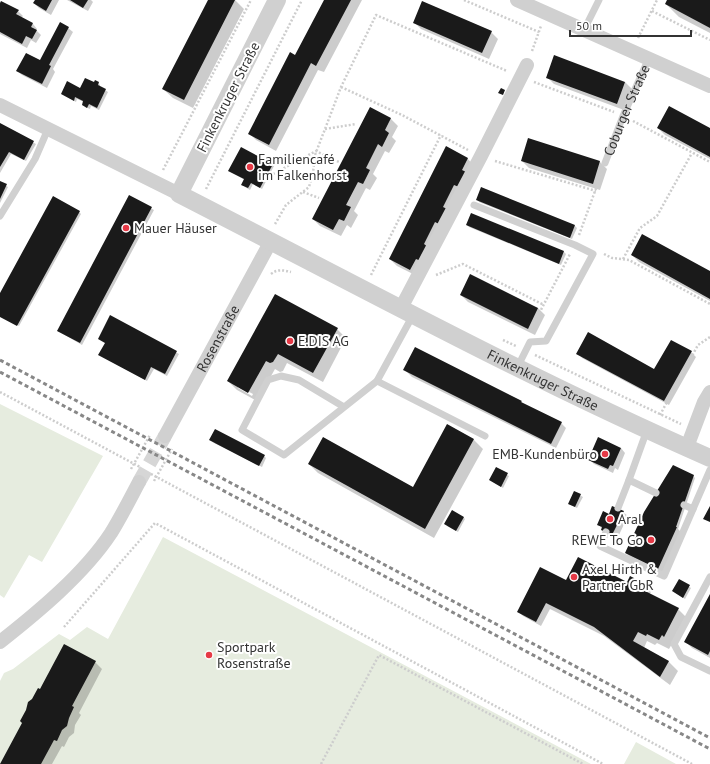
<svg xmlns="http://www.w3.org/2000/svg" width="710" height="764" viewBox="0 0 710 764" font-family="'PT Sans',sans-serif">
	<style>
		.green { fill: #e6ecdf }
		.shadow { fill: #0003; fill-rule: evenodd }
		.building { fill: #1a1a1a }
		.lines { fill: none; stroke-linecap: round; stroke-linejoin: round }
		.minor-tunnel { stroke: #d6d6d6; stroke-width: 14; stroke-dasharray: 14 7; stroke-linecap: butt }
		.path { stroke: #cdcdcd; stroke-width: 2.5; stroke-dasharray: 2 2; stroke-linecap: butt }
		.service { stroke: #d0d0d0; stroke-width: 7 }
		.minor { stroke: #d0d0d0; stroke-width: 14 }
		.tertiary { stroke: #d0d0d0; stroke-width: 18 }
		.rail { stroke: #888; stroke-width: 3; stroke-dasharray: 4 3; stroke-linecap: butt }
		.poi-dot { fill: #e63946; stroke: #fff; stroke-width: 1.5 }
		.labels { text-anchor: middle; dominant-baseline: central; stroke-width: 4; stroke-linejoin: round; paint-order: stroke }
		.street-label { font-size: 14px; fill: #333; stroke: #fff }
		.poi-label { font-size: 14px; fill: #333; stroke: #fff; text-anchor: start }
	</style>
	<rect width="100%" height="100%" fill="#fff"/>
	<path class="green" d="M0 404 103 456 42 562 29 555 4 598 0 595Z
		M163 537 591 764H0V681L4 673 13 669 59 634 70 640 87 627 108 639Z
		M636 742 676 764H624Z"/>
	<path class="shadow" d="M36 0H59L51 15 39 8 34 3Z
		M67 0H91L93 2 88 11Z
		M209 0H235L244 9 193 108 173 98 163 89Z
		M325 0H362L324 72 318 70 276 151 256 140 249 133 295 56Z
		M668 0H710V33L679 17 666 4Z
		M0 6 18 11 23 16 21 18 33 24 37 29 36 30 41 35 36 43 31 40 27 48 0 34Z
		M414 22 491 32 498 39 489 59 421 29Z
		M68 28 73 32 53 69 55 72 47 88 22 75 17 71 41 61Z
		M547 77 625 82 632 89 624 110 554 84Z
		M98 83 100 85V87L108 92 99 110 91 106 90 109 85 107 84 102 77 99 76 102 62 94Z
		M370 108 391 119 398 126 392 137 396 141 389 153 385 151 373 174 377 178 370 190 366 188 354 211 358 215 351 228 347 225 341 236 320 226 313 219Z
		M1 125 36 144 26 161 11 154 0 173Z
		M658 128 710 129V159L665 135Z
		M529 139 600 162 607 169 600 190 529 168 522 161Z
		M467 158 474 166 417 276 397 266 390 259Z
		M272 164 274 166 262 189 253 184 250 190 245 187 243 185 245 180 229 171Z
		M0 182 8 187 0 203Z
		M129 196 154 210 82 345 58 331Z
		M477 199 575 226 577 228 572 239 479 202Z
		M79 212 81 214 19 326 0 315V296Z
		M471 214 564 252 566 254 561 265 469 227 467 225Z
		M632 255 710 272V301L639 262Z
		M461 295 538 308 545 315 535 335 468 302Z
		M275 296 337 329 346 338 323 382 287 363 283 371 280 372 275 369 257 401 237 390 228 381ZM238 386 253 394 252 396 238 388Z
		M111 317 179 354 167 376 154 369 147 381 100 355 106 343Z
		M415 349 521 402 525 405 561 423 566 428 556 448 412 377 405 370Z
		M691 352 696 357 669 405 582 358 578 353 655 370Z
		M448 426 474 440 483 449 434 538 318 473 309 464 413 489Z
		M212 442 264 456 266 458 262 467Z
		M621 448 625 453 618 470 615 468 613 473 594 464 589 459Z
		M496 469 509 476 503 488 490 480Z
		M693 476 695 478 678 529 684 535 665 575 633 560 626 553Z
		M574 492 583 497 577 508 569 504Z
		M623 512 628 516 617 539 607 534 598 524 609 515Z
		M463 517 465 519 458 532 447 526Z
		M679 580 691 588 685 599 673 591Z
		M565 581 641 583 651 592 649 595 678 609 687 618 669 649 657 643 655 645 647 641 644 648 668 661 678 671 670 685 604 636 550 609 541 626 523 616 518 611Z
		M710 596V658L692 648 685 641Z
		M65 645 95 662 102 669 79 713 81 715 75 725 74 733 69 737 64 747 62 746 52 764H1L23 723 33 699 41 690Z"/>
	<path class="building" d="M35 0H52L46 11 33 3Z
		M70 0H88L83 8Z
		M208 0H235L184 100 162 89Z
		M324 0H351L316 66 311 63 269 145 248 134 290 52 295 55Z
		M667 0H710V28L665 4Z
		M1 1 19 10 16 14 33 23 31 27 37 30 32 39 26 36 22 44 0 32V3Z
		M422 1 492 31 482 53 413 23Z
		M60 22 69 27 49 65 51 66 42 84 16 71 26 53 40 60Z
		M554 55 625 82 617 104 546 78Z
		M85 78 94 82 95 80 99 82 98 85 106 89 97 108 89 104 87 108 82 105 83 101 75 97 74 101 61 94 67 81 80 88Z
		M501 88 505 90 503 95 498 93Z
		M669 106 710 128V157L657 128Z
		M370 107 391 118 385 130 389 133 382 147 378 144 366 168 370 170 363 184 358 182 346 205 351 207 344 221 339 219 333 230 312 219Z
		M0 123 34 141 24 160 9 152 0 167Z
		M528 138 600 161 593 184 521 161Z
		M446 146 468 158 462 170 466 172 459 187 454 185 443 207 447 209 439 224 435 222 424 244 428 247 421 261 416 259 410 270 389 259Z
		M241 147 273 164 260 188 251 183 248 188 241 185 244 179 228 171Z
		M0 181 7 184 0 199Z
		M481 187 575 225 570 238 476 200Z
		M129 195 152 207 80 343 57 331Z
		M53 196 80 211 17 326 0 317V293Z
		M471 213 564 251 559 264 466 225Z
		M642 234 710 271V299L631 255Z
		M470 274 538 308 528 329 460 295Z
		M275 294 338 328 313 373 278 354 273 362 270 363 266 361 248 393 227 381Z
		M110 315 177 351 165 374 151 367 145 380 98 355 105 343 98 339Z
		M588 332 654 369 671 340 692 351 664 401 576 354Z
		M415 347 522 401 521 402 562 422 551 444 403 370Z
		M447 424 474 439 425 529 308 464 323 437 413 487Z
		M215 429 265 455 259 466 209 440Z
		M598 437 621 448 613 466 610 465 608 469 588 460Z
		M673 465 694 475 676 527H677L658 569 625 553 644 512Z
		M496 467 508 473 501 487 489 480Z
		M574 491 581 494 575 507 568 504Z
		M612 506 624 511 612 535 601 530 602 527 597 525 603 511 609 514Z
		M710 506V522L703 519Z
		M452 510 464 517 456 531 444 524Z
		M578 557 627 582 630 576 642 582 639 588 679 608 664 637 662 635 659 640 647 634 646 636 638 632 633 641 669 661 660 677 594 627 546 603 536 622 517 612 540 567 566 580Z
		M679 579 690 585 683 598 672 591Z
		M710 594V651L708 655 684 642Z
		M64 644 96 661 72 706 74 707 69 718 67 726 62 730 57 741 54 740 41 764H0L22 723 20 721 26 710 28 702 32 699 38 688 40 689Z"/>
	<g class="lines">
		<path class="minor-tunnel" d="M139 482 165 436"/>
		<path class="path" d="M464 0 539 32
			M652 11 710 40
			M638 38 657 0
			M532 51 541 26
			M534 82 614 112
			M341 87 402 115 468 150
			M633 121 710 162
			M325 129 356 124
			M495 161 596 191
			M163 170 251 0
			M273 174 316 151 339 162
			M206 189 302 0
			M303 192 319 198
			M275 224 286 205 309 187 313 173 315 155 325 129 341 87 376 15 507 71
			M579 235 602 172
			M604 254 612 258 629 260 710 304
			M623 259 640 228 657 216 692 153
			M271 274C277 269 283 270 291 272
			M371 275 441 135
			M436 275 463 264 544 305
			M530 331 570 254
			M503 340 516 346
			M535 355 681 424
			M0 392 140 467
			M660 415 698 345 710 337
			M131 469 150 435
			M151 474 692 764
			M154 481 172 449
			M64 627 155 523 603 764
			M321 764 379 655 583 764"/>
		<g class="service">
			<path d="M584 30 599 0"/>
			<path id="s1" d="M605 163 623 116 649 58"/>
			<path d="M474 205 575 245 593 254 546 341 530 342 517 368"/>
			<path d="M0 216 35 159 48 129"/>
			<path d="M377 381 485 436"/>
			<path d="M344 407 299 380 281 376 268 380 242 430 284 455 377 381 413 315"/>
			<path d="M647 430 629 480 656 493"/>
			<path d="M684 505 693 509 710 470"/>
			<path d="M618 508 629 480"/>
			<path d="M606 532 600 546 664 576 693 509"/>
			<path d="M710 577 674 644 681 657 710 671"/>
		</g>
		<g class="minor">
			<path d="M517 0 710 86"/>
			<path d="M0 105 179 194"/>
			<path d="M401 308 481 156 527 65"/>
			<path id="s2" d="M165 436 271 241"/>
			<path d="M687 447 704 402 710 392"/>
			<path d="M0 642C38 612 84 574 111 533 121 517 130 499 139 482"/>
		</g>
		<path class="tertiary" id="s3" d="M277 0 179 194C355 284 529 379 710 458"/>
		<path class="rail" d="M0 360 710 738
			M0 372 710 749"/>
	</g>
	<g class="poi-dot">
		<circle cx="250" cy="167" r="4"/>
		<circle cx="126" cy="228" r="4"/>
		<circle cx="290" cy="341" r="4"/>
		<circle cx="605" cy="454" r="4"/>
		<circle cx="610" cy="519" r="4"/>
		<circle cx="651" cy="540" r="4"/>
		<circle cx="574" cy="577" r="4"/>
		<circle cx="209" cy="655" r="4"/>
	</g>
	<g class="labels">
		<g class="street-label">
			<text transform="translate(228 97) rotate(-63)">Finkenkruger Straße</text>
			<text stroke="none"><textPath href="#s1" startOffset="57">Coburger Straße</textPath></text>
			<text stroke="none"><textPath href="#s2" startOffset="111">Rosenstraße</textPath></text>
			<text stroke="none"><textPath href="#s3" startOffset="626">Finkenkruger Straße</textPath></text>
		</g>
		<g class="poi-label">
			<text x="258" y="159">Familiencafé<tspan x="258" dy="16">im Falkenhorst</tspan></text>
			<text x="134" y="228">Mauer Häuser</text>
			<text x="298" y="341">E.DIS AG</text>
			<text x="597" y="454" text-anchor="end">EMB-Kundenbüro</text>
			<text x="618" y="519">Aral</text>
			<text x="643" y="540" text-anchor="end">REWE To Go</text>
			<text x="582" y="569">Axel Hirth &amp;<tspan x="582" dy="16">Partner GbR</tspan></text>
			<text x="217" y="647">Sportpark<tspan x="217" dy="16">Rosenstraße</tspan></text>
		</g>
	</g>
	<path d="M570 30v6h121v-6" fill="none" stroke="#333333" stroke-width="2"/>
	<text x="576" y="30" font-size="12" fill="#333333" stroke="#ffffff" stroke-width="3" paint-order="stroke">50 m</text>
</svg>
